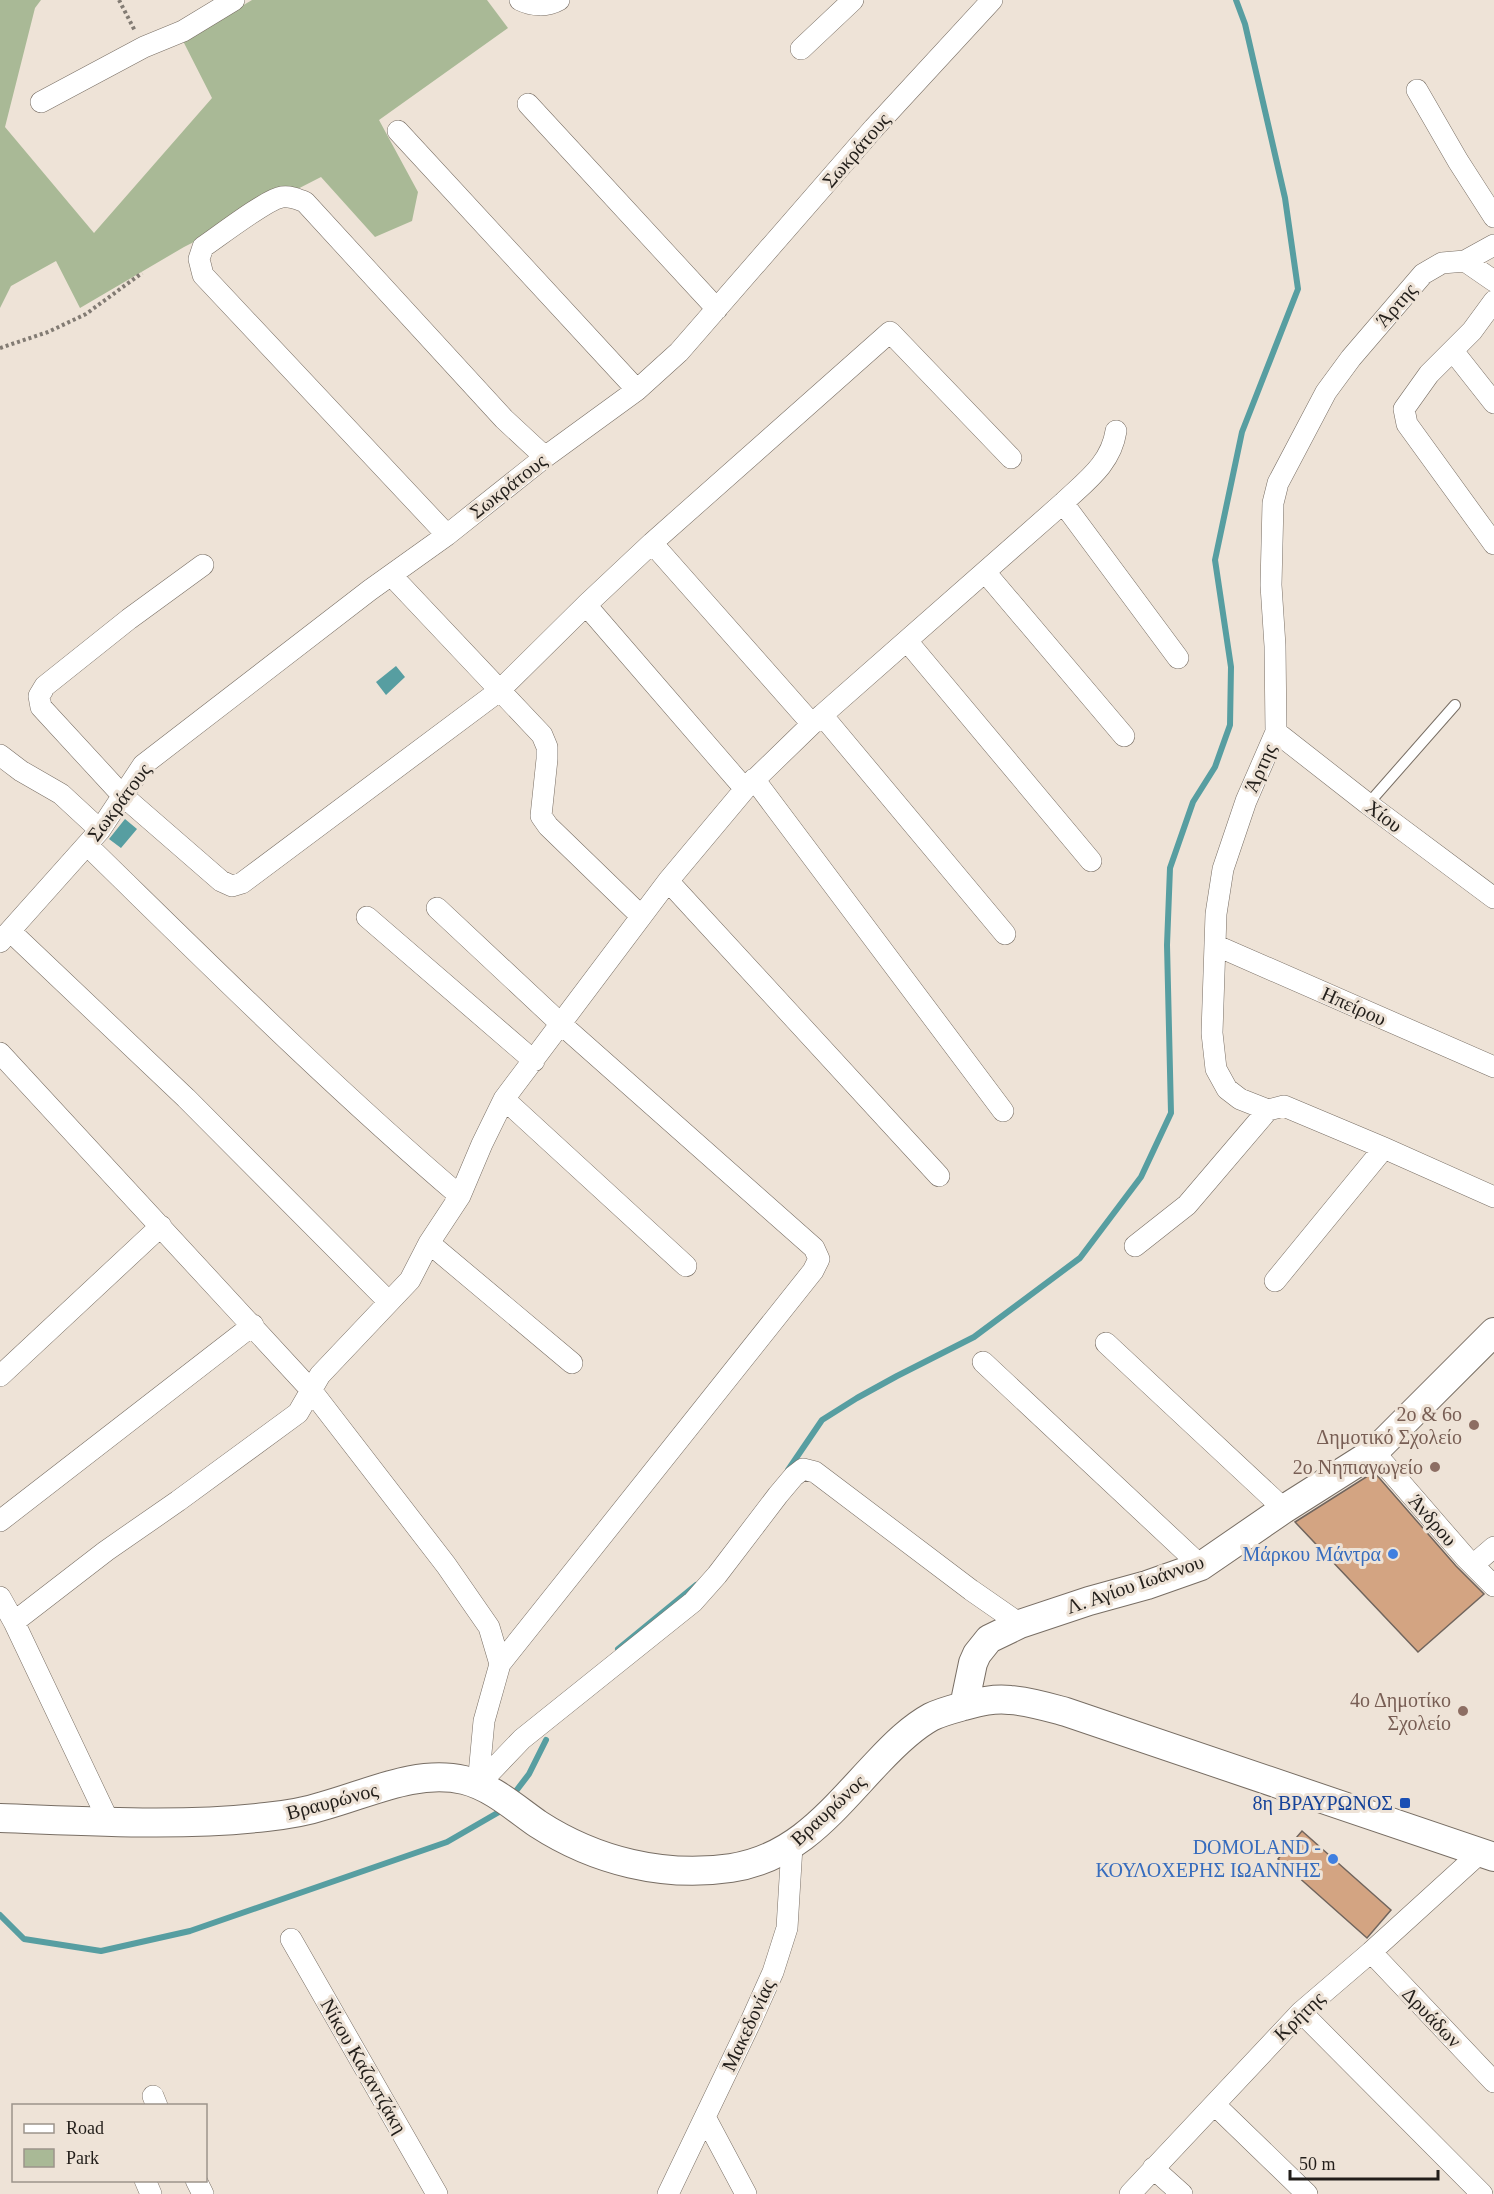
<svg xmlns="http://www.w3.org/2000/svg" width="1494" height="2194" viewBox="0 0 1494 2194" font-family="Georgia,serif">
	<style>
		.green { fill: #a9b996 }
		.water { fill: #579ea1 }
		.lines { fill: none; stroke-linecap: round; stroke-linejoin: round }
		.stream { stroke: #579ea1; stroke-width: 6 }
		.building { fill: #d3a482; stroke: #71655d; stroke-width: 1.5 }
		.lane-casing { stroke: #786e64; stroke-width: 12 }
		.street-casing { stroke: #786e64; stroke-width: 22 }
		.secondary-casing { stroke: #786e64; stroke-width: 30 }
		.path { stroke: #827b73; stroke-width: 4; stroke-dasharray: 3 3; stroke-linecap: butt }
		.lane { stroke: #fff; stroke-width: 10 }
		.street { stroke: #fff; stroke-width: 21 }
		.secondary { stroke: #fff; stroke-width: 28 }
		.education-dot { fill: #8d6e63; stroke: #eee3d7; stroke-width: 2 }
		.shop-dot { fill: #3f7fe0; stroke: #eee3d7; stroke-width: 2 }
		.transit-dot { fill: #1a4fb4; stroke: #eee3d7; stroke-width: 2 }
		.labels { text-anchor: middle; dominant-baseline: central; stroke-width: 6; stroke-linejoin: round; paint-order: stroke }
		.street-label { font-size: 20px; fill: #221e1a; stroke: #eee3d7 }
		.education-label { font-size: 20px; fill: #785e54; stroke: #eee3d7; text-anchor: end }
		.shop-label { font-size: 20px; fill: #366cbe; stroke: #eee3d7; text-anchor: end }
		.transit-label { font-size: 20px; fill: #164399; stroke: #eee3d7; text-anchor: end }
	</style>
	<rect width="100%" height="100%" fill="#eee3d7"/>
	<path class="green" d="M0 0H41L35 8 5 127 94 233 212 98 183 41 252 0H487L508 28 379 120 418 192 412 221 375 237 321 177 184 247 80 308 56 261 11 286 0 308Z"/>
	<path class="water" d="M396 666 405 677 386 695 376 682Z
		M125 819 137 829 121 848 109 839Z"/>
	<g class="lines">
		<path class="stream" d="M788 1470 822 1420 857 1398 897 1376 974 1337 1080 1258 1141 1177 1171 1113 1167 945 1170 868 1193 802 1215 767 1230 725 1231 667 1215 560 1242 432 1298 289 1285 198 1245 24 1236 0
			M618 1649 696 1585
			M513 1795 529 1774 546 1740
			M0 1915 24 1939 101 1951 190 1931 447 1842 499 1812 503 1808"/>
	</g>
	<path class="building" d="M1374 1472 1456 1566 1484 1594 1418 1652 1295 1522Z
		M1302 1831 1391 1910 1367 1938 1278 1859Z"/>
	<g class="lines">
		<g class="lane-casing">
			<path id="lane" d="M1368 804 1455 705"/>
		</g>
		<g class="street-casing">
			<path id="street" d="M520 0C532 6 547 7 559 0
				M801 49 853 0
				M1417 90 1458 161 1494 217
				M41 102 144 47 183 31 234 0
				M528 104 717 309
				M398 131 637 390
				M1494 245 1465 261 1442 263 1423 274 1351 358 1326 392 1278 483 1273 503 1271 585 1275 646 1276 732 1246 801 1223 869 1216 914 1212 1033 1216 1069 1227 1089 1240 1099 1268 1110 1284 1106 1384 1148 1494 1197
				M1465 261 1494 281
				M1494 301 1472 331 1429 374 1404 409 1407 424 1494 544
				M1453 351 1494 403
				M1063 503 1178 658
				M447 535 203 275 199 259 203 247C218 237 267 199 282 197 291 196 297 199 305 202L504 419 545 457
				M652 543 812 724
				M203 565 129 619 45 686 39 696 41 707 122 795 221 881 232 886 242 883 499 691 586 605 652 543 890 332 1011 458
				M985 572 1124 736
				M391 575 542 735 547 747V759L541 816 548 826 641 916
				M586 605 745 789
				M907 641 1091 861
				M822 715 1005 934
				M1276 732 1368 804 1494 898
				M0 755 21 771 61 794 100 830
				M754 779 1003 1111
				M87 845C209 964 330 1085 460 1196
				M668 881 939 1176
				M437 908 561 1024 814 1248 819 1259 813 1271 500 1664
				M367 917 534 1061
				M10 931 186 1098 389 1302
				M0 942 100 830 143 765 370 590 447 535 545 457 637 390 679 352 874 128 992 0
				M1215 945 1494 1067
				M0 1053 311 1390 446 1565 489 1627 500 1664 484 1721 478 1785
				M504 1099 686 1266
				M429 1243 572 1363
				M1135 1246 1187 1205 1268 1110
				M1275 1281 1384 1148
				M1106 1343 1284 1509
				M983 1362 1201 1566
				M0 1376 161 1226
				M1374 1452 1466 1558 1494 1586
				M0 1521 253 1325
				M1473 1565 1494 1547
				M0 1597 14 1622 109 1822
				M14 1622 106 1551 178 1501 298 1413 320 1375 410 1280 429 1243 460 1196 482 1144 504 1099 668 881 745 789 812 724 1063 503C1086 481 1111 464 1116 431
				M478 1785 522 1739 693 1602 717 1575 778 1495 794 1476 803 1469 815 1472 971 1590 1020 1624
				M291 1939 437 2194
				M1371 1952 1494 2082
				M1301 2012 1482 2194
				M153 2096 157 2106
				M1215 2105 1307 2194
				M705 2117 746 2194
				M1153 2168 1182 2194
				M145 2180 151 2194
				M196 2180 203 2194
				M668 2194 751 2021 773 1972 787 1928 792 1846
				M1130 2194 1301 2012 1371 1952 1481 1852"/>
		</g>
		<g class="secondary-casing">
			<path id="secondary" d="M964 1706 973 1663 977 1654 989 1639 1020 1624 1089 1601 1147 1585 1201 1566 1284 1509 1374 1452 1494 1332
				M0 1818C86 1821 181 1827 266 1817 285 1815 305 1812 323 1806 368 1794 416 1769 464 1780 492 1787 515 1808 538 1824 595 1861 664 1878 731 1868 798 1858 834 1808 878 1762 894 1745 911 1728 931 1717 941 1712 953 1709 964 1706 979 1702 994 1698 1010 1700 1029 1701 1048 1707 1066 1712L1494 1857"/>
		</g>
		<path class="path" d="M119 0 135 31
			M0 348 48 332 86 314 142 273"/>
		<use href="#lane" class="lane"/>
		<use href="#street" class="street"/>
		<use href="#secondary" class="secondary"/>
	</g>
	<g class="education-dot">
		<circle cx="1474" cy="1425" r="6"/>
		<circle cx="1435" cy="1467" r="6"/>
		<circle cx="1463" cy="1711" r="6"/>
	</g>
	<g class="shop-dot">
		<circle cx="1393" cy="1554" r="6"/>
		<circle cx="1333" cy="1859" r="6"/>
	</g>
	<rect class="transit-dot" x="1399" y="1797" width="12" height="12" rx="3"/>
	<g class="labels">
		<g class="street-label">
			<text transform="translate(856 150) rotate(-49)">Σωκράτους</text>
			<text transform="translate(1396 305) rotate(-49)">Άρτης</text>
			<text transform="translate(508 486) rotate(-38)">Σωκράτους</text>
			<text transform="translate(1260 768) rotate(-66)">Άρτης</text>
			<text transform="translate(119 802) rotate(-53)">Σωκράτους</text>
			<text transform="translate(1384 816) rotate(37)">Χίου</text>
			<text transform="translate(1354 1006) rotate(24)">Ηπείρου</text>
			<text transform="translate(1433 1520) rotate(49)">Άνδρου</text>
			<text transform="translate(1135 1584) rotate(-19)">Λ. Αγίου Ιωάννου</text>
			<text transform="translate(332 1801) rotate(-15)">Βραυρώνος</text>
			<text transform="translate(828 1810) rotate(-43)">Βραυρώνος</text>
			<text transform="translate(1299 2016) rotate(-44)">Κρήτης</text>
			<text transform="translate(1432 2017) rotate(46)">Δρυάδων</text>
			<text transform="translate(748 2025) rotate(-65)">Μακεδονίας</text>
			<text transform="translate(364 2066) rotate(60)">Νίκου Καζαντζάκη</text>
		</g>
		<g class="education-label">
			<text x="1462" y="1414">2ο &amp; 6ο<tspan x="1462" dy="23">Δημοτικό Σχολείο</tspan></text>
			<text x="1423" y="1467">2ο Νηπιαγωγείο</text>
			<text x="1451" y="1700">4ο Δημοτίκο<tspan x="1451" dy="23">Σχολείο</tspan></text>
		</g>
		<g class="shop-label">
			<text x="1381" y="1554">Μάρκου Μάντρα</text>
			<text x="1321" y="1847">DOMOLAND -<tspan x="1321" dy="23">ΚΟΥΛΟΧΕΡΗΣ ΙΩΑΝΝΗΣ</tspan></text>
		</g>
		<g class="transit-label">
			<text x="1393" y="1803">8η ΒΡΑΥΡΩΝΟΣ</text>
		</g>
	</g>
	<rect x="12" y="2104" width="195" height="78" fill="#eee3d7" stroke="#9c948b" stroke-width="1.5"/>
	<rect x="24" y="2124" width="30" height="9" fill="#ffffff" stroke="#9c948b" stroke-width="1.5"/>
	<text x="66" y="2134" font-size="18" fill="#221e1a">Road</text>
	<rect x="24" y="2149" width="30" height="18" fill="#a9b996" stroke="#9c948b" stroke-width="1.5"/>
	<text x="66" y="2164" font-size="18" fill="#221e1a">Park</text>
	<path d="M1290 2170v9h148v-9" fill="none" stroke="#221e1a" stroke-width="3"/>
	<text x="1299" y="2170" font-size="18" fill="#221e1a" stroke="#eee3d7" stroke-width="4.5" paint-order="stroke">50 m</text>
</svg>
